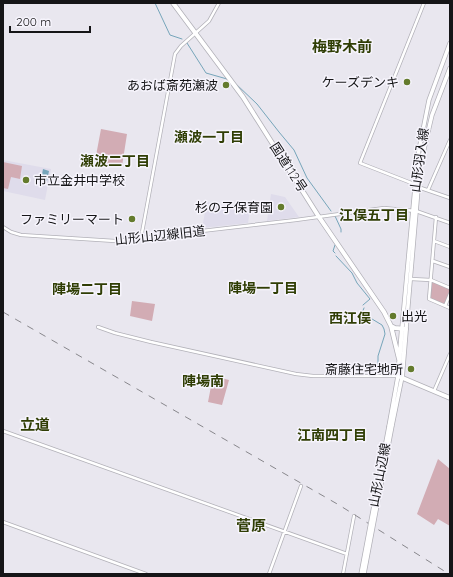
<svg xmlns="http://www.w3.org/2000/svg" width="453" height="577" viewBox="0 0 453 577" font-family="Quicksand,'Noto Sans JP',sans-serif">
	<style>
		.built { fill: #dfdceb }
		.green { fill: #d2acb4 }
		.water { fill: #76a5ba }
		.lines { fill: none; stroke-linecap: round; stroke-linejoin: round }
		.stream { stroke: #76a5ba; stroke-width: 1 }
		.minor-casing { stroke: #b2b1b8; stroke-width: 4 }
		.major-casing { stroke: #b2b1b8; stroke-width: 5 }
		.highway-casing { stroke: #b2b1b8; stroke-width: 5.5 }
		.minor { stroke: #fff; stroke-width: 2.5 }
		.major { stroke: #fff; stroke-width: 3.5 }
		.highway { stroke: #fff; stroke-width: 4 }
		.rail { stroke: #88878c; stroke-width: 1; stroke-dasharray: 7 7; stroke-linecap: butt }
		.major-bridge-casing { stroke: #b2b1b8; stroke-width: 5; stroke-linecap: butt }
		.major-bridge { stroke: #fff; stroke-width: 3.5 }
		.poi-dot { fill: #647b2d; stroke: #f6f4fc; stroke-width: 1.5 }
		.labels { text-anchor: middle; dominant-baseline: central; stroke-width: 3; stroke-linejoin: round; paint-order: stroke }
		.poi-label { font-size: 13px; fill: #151517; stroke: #f6f4fc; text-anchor: end }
		.street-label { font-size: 13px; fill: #151517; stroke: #f6f4fc }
		.neighbourhood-label { font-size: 14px; font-weight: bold; fill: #303e05; stroke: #f6f4fc }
		.quarter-label { font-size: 15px; font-weight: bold; fill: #303e05; stroke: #f6f4fc }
	</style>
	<rect width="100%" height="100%" fill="#e9e7ef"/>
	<path class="built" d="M3 160 51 169 45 200 3 191Z
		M271 194 285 197 299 217 267 221Z
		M207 202 250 210 248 223 202 228Z"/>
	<path class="green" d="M101 129 127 134 122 166 95 161Z
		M3 162 22 166 20 179 11 177 8 189 3 188Z
		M431 280 450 288V294L445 306 429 299Z
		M132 301 155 304 152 321 130 316Z
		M213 376 229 380 222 405 208 402Z
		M438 459 450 469V526L438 519 434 525 417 514Z"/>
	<path class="water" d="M43 169 49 171 47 181 41 180Z"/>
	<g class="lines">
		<path class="stream" d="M155 3 170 35 182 39
			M187 43 206 73 227 79
			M236 84 257 104 279 132 294 150 307 178 331 211
			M335 216 341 229V232
			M335 253 333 251 335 245
			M336 256 352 273 357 283 370 299 363 305
			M364 308 362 313 382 325 384 329 385 334 378 356V368"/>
		<g class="minor-casing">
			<path id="minor" d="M414 184 360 163 424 3
				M418 187 450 198
				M428 190 450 140
				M436 217 429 299 450 308
				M3 227 11 232 21 235 115 241 296 220 384 208 416 211 450 223
				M141 238 175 54 181 46 209 21 219 3
				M434 241 450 247
				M433 261 450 267
				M411 279 431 280 450 288
				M445 306 450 294
				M98 327 115 333 151 342 296 374 313 376H398
				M434 391 450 354
				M3 431 347 554
				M3 522 146 574
				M269 574 301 486
				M343 574 354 516"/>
		</g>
		<g class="major-casing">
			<path id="major" d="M402 328 418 155 429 100 450 43
				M406 329 420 166 432 115 450 68
				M389 426 398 376
				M392 426 402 377"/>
		</g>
		<g class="highway-casing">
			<path id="highway" d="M173 3 243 97 319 217 384 312 391 326 399 359
				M391 326 395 328 406 329 402 377
				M402 328 398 376 450 398"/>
		</g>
		<use href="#minor" class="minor"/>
		<use href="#major" class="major"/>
		<use href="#highway" class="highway"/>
		<path class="rail" d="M3 312 339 505 449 574"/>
		<g class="major-bridge-casing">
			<path id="major-bridge" d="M361 574 389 426
				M364 574 392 426"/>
		</g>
		<use href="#major-bridge" class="major-bridge"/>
	</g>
	<g class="poi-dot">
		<circle cx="407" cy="82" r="4"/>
		<circle cx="226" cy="85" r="4"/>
		<circle cx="26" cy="180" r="4"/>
		<circle cx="281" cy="207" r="4"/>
		<circle cx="132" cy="219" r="4"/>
		<circle cx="393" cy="316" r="4"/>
		<circle cx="411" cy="369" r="4"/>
	</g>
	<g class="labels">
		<g class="poi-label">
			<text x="399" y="82">ケーズデンキ</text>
			<text x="218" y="85">あおば斎苑瀬波</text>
			<text x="34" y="180" text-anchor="start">市立金井中学校</text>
			<text x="273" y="207">杉の子保育園</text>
			<text x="124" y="219">ファミリーマート</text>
			<text x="401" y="316" text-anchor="start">出光</text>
			<text x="403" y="369">斎藤住宅地所</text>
		</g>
		<g class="street-label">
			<text transform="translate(419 160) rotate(-82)">山形羽入線</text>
			<text transform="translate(289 167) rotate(57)">国道112号</text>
			<text transform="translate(160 235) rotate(-6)">山形山辺線旧道</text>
			<text transform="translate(379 475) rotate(-79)">山形山辺線</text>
		</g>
		<g class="neighbourhood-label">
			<text x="209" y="137">瀬波一丁目</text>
			<text x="115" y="161">瀬波二丁目</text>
			<text x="374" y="215">江俣五丁目</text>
			<text x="263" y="288">陣場一丁目</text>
			<text x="87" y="289">陣場二丁目</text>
			<text x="350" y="318">西江俣</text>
			<text x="203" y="381">陣場南</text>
			<text x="332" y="435">江南四丁目</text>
		</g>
		<g class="quarter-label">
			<text x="342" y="46">梅野木前</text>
			<text x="35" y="424">立道</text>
			<text x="251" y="525">菅原</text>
		</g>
	</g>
	<rect width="453" height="577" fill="none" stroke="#151517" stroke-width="8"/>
	<path d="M10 26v6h80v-6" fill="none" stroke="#151517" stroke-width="2"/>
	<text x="16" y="26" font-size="12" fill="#151517" stroke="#f6f4fc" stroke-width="3" paint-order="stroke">200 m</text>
</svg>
